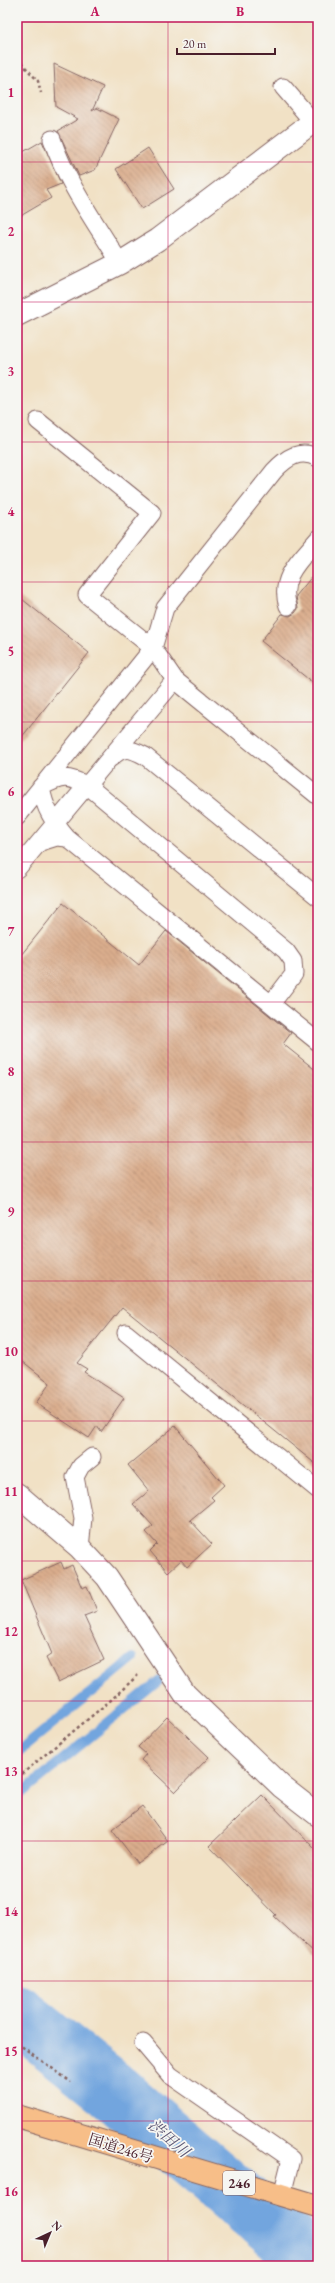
<svg xmlns="http://www.w3.org/2000/svg" width="335" height="2283" viewBox="0 0 335 2283" font-family="'EB Garamond','Noto Serif JP',serif">
	<style>
		.lines { fill: none; stroke-linecap: round; stroke-linejoin: round }
		.stream { stroke: #72a5de; stroke-width: 10 }
		.river { stroke: #72a5de; stroke-width: 59 }
		.building { fill: url(#building-back-hatch) }
		.service-casing { stroke: #846361; stroke-width: 19 }
		.minor-casing { stroke: #846361; stroke-width: 24 }
		.tertiary-casing { stroke: #846361; stroke-width: 24 }
		.trunk-casing { stroke: #846361; stroke-width: 24 }
		.path { stroke: #846361; stroke-width: 2.5; stroke-dasharray: 3 3; stroke-linecap: butt }
		.service { stroke: #fff; stroke-width: 17 }
		.minor { stroke: #fff; stroke-width: 22 }
		.tertiary { stroke: #fff; stroke-width: 22 }
		.trunk { stroke: #f7be88; stroke-width: 22 }
		.grid { fill: none; stroke: #c2185b; stroke-width: 1; stroke-opacity: 0.55 }
		.labels { text-anchor: middle; dominant-baseline: central; stroke-width: 3.5; stroke-linejoin: round; paint-order: stroke }
		.shield { fill: #f6f6f2; stroke: #7e6067; stroke-width: 1 }
		.shield-label { font-size: 14px; font-weight: bold; fill: #4a1f2b }
		.street-label { font-size: 15px; fill: #4a1f2b; stroke: #f6f6f2 }
		.water-label { font-size: 16px; font-style: italic; fill: #5a5573; stroke: #f6f6f2 }
		.neatline { fill: none; stroke: #c2185b; stroke-width: 1.5 }
		.grid-label { font-size: 13px; text-anchor: middle; font-weight: bold; fill: #c2185b }
	</style>
	<defs>
		<pattern id="building-back-hatch" width="6" height="6" patternUnits="userSpaceOnUse"><rect width="6" height="6" fill="#daad8d"/><path d="M-1 5l2 2M0 0l6 6M5-1l2 2" fill="none" stroke="#b38c73"/></pattern>
	</defs>
	<rect width="100%" height="100%" fill="#f6f6f2"/>
	<filter id="ink" filterUnits="userSpaceOnUse"><feTurbulence type="fractalNoise" baseFrequency=".025" numOctaves="2"/><feDisplacementMap in="SourceGraphic" scale="8" xChannelSelector="R" yChannelSelector="G"/><feConvolveMatrix kernelMatrix="1 2 1 2 8 2 1 2 1" color-interpolation-filters="sRGB"/></filter>
	<filter id="wash" filterUnits="userSpaceOnUse"><feTurbulence type="fractalNoise" baseFrequency=".012" numOctaves="4" result="noise"/><feDisplacementMap in="SourceGraphic" scale="16" xChannelSelector="R" yChannelSelector="G"/><feGaussianBlur stdDeviation="0.9" result="paint"/><feColorMatrix in="noise" values="0 0 0 0 0 0 0 0 0 0 0 0 0 0 0 0 0 1.4 0 .05"/><feComposite in="paint" operator="in"/></filter>
	<g filter="url(#wash)">
		<rect width="100%" height="100%" fill="#f1e1c5"/>
		<g class="lines">
			<path class="stream" d="M17 1753 133 1658
				M17 1797 161 1679"/>
			<path class="river" d="M17 2014 112 2090 318 2266"/>
		</g>
		<g id="blocks">
			<path class="building" d="M54 64 103 87 92 111 97 108 119 119 95 170 79 176 58 131 78 119 56 107Z
				M17 141 23 152 42 141 61 184 46 190 51 198 17 218Z
				M148 148 174 189 142 209 116 169Z
				M318 569V687L261 641 282 614 290 616 295 613 298 609 296 596Z
				M17 595 89 653 17 743Z
				M63 903 139 965 166 931 291 1033 283 1044 318 1072V1466L122 1307 77 1363 87 1369 84 1372 124 1398 101 1432 97 1426 89 1438 36 1403 50 1383 17 1357V960Z
				M175 1426 224 1485 211 1497 214 1500 190 1520 212 1544 187 1567 181 1560 168 1572 150 1551 157 1544 146 1532 153 1526 133 1504 149 1491 128 1465Z
				M61 1562 64 1569 72 1565 82 1588 87 1586 97 1611 84 1616 104 1660 58 1682 46 1658 52 1654 21 1580Z
				M167 1717 209 1757 175 1792 141 1760 146 1754 138 1747Z
				M262 1795 318 1852V1957L274 1916 276 1915 209 1846Z
				M142 1806 168 1841 138 1864 112 1830Z"/>
		</g>
	</g>
	<g filter="url(#ink)">
		<use href="#blocks" fill-opacity="0" stroke="#846361" stroke-width="1"/>
		<g class="lines">
			<g class="service-casing">
				<path id="service" d="M283 87 313 122
					M52 139C67 184 96 223 120 263
					M38 421 152 513 87 595 153 648 175 680 318 796
					M288 606C278 578 301 559 318 539
					M111 758C123 746 130 748 145 756L318 897
					M17 817 153 648 165 608 274 471C286 458 300 448 318 458
					M41 842 57 837 67 838 271 1004 294 974 293 961 286 951 88 786C67 775 62 776 41 787 44 808 54 823 67 838
					M17 869 175 680
					M271 1004 318 1042
					M126 1333 318 1490
					M80 1548 83 1518 75 1477 81 1466 92 1457
					M143 2043 170 2075 291 2159 282 2195"/>
			</g>
			<g class="minor-casing">
				<path id="minor" d="M17 1494 80 1548 107 1577 185 1694 282 1787 318 1815"/>
			</g>
			<g class="tertiary-casing">
				<path id="tertiary" d="M17 315 120 263 157 240 318 118"/>
			</g>
			<g class="trunk-casing">
				<path id="trunk" d="M17 2116 318 2206"/>
			</g>
			<path class="path" d="M17 58 38 81 41 93
				M17 1778 111 1700 138 1675
				M17 2043 71 2082"/>
			<use href="#service" class="service"/>
			<use href="#minor" class="minor"/>
			<use href="#tertiary" class="tertiary"/>
			<use href="#trunk" class="trunk"/>
		</g>
	</g>
	<path class="grid" d="M168 17V2266M17 162H318M17 302H318M17 442H318M17 582H318M17 722H318M17 862H318M17 1002H318M17 1142H318M17 1281H318M17 1421H318M17 1561H318M17 1701H318M17 1841H318M17 1981H318M17 2121H318"/>
	<g class="labels">
		<rect class="shield" x="223" y="2171" width="32" height="24" rx="3"/>
		<g class="shield-label">
			<text x="239" y="2183">246</text>
		</g>
		<g class="street-label">
			<text transform="translate(121 2148) rotate(17)">国道246号</text>
		</g>
		<g class="water-label">
			<text transform="translate(169 2138) rotate(41)">渋田川</text>
		</g>
	</g>
	<rect width="335" height="2283" fill="none" stroke="#f6f6f2" stroke-width="44"/>
	<g transform="translate(50 2233) rotate(44)" stroke="#f6f6f2" stroke-width="3" paint-order="stroke">
	<path d="M0-3L7 15L0 10L-7 15Z" fill="#4a1f2b"/>
	<text y="-6" font-size="11" font-weight="bold" text-anchor="middle" fill="#4a1f2b">N</text>
	</g>
	<path d="M177 48v6h98v-6" fill="none" stroke="#4a1f2b" stroke-width="2"/>
	<text x="183" y="48" font-size="12" fill="#4a1f2b" stroke="#f6f6f2" stroke-width="3" paint-order="stroke">20 m</text>
	<rect x="22" y="22" width="291" height="2239" class="neatline"/>
	<g class="grid-label">
		<text x="95" y="16">A</text>
		<text x="240" y="16">B</text>
		<text x="11" y="97">1</text>
		<text x="11" y="236">2</text>
		<text x="11" y="376">3</text>
		<text x="11" y="516">4</text>
		<text x="11" y="656">5</text>
		<text x="11" y="796">6</text>
		<text x="11" y="936">7</text>
		<text x="11" y="1076">8</text>
		<text x="11" y="1216">9</text>
		<text x="11" y="1356">10</text>
		<text x="11" y="1496">11</text>
		<text x="11" y="1636">12</text>
		<text x="11" y="1776">13</text>
		<text x="11" y="1916">14</text>
		<text x="11" y="2056">15</text>
		<text x="11" y="2196">16</text>
	</g>
</svg>
